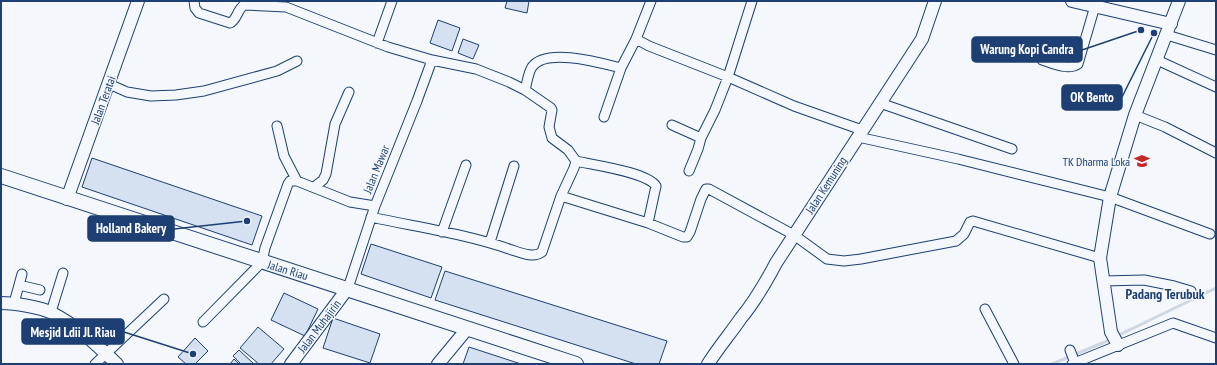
<svg xmlns="http://www.w3.org/2000/svg" width="1217" height="365" viewBox="0 0 1217 365" font-family="'PT Sans Narrow',sans-serif">
	<style>
		.lines { fill: none; stroke-linecap: round; stroke-linejoin: round }
		.stream { stroke: #cfd7e4; stroke-width: 3 }
		.building { fill: #d5e0f0; stroke: #1d3f73 }
		.street-casing { stroke: #1d3f73; stroke-width: 11 }
		.secondary-casing { stroke: #1d3f73; stroke-width: 14 }
		.primary-casing { stroke: #1d3f73; stroke-width: 16 }
		.street { stroke: #f4f7fb; stroke-width: 9 }
		.secondary { stroke: #f4f7fb; stroke-width: 12 }
		.primary { stroke: #f4f7fb; stroke-width: 14 }
		.labels { text-anchor: middle; dominant-baseline: central; stroke-width: 3; stroke-linejoin: round; paint-order: stroke }
		.street-label { font-size: 12px; fill: #1d3f73; stroke: #f4f7fb }
		.poi-label { font-size: 12px; fill: #1d3f73; stroke: #f4f7fb; text-anchor: end }
		.quarter-label { font-size: 14px; font-weight: bold; fill: #1d3f73; stroke: #f4f7fb }
		.leader { fill: none; stroke: #1d3f73; stroke-width: 1.5 }
		.callout-dot { fill: #1d3f73; stroke: #f4f7fb; stroke-width: 1.5 }
		.callout { fill: #1d3f73; stroke: #1d3f73; stroke-width: 1.5 }
		.callout-label { font-size: 13px; text-anchor: middle; font-weight: bold; fill: #fff }
	</style>
	<rect width="100%" height="100%" fill="#f4f7fb"/>
	<g class="lines">
		<path class="stream" d="M1117 336 1216 288
			M1052 364 1112 339"/>
	</g>
	<path class="building" d="M507 1H529L527 13 505 8Z
		M438 20 460 28 452 51 430 43Z
		M463 39 479 45 473 59 458 53Z
		M92 158 262 216 252 245 82 187Z
		M371 244 442 267 431 298 361 274Z
		M445 271 667 341 659 364H636L435 300Z
		M284 293 318 309 305 336 271 320Z
		M333 318 380 334 370 363 323 348Z
		M258 327 284 349 271 364H259L240 348Z
		M195 338 208 351 195 364H186L178 357Z
		M469 347 521 364H463Z
		M239 350 254 364H241L233 356Z
		M234 359 239 364H230Z"/>
	<g class="lines">
		<g class="street-casing">
			<path id="street" d="M194 1 195 8 199 13 230 23C237 20 237 10 244 5L286 7 388 47 432 60 476 69 509 82 525 90 551 108 552 110 549 127 552 138 568 150 576 161C593 165 647 172 656 186L648 223
				M1167 35 1216 50
				M636 39 649 46 728 77 794 106 862 130
				M377 43 392 1
				M1042 60C1052 63 1068 71 1078 64L1095 6
				M1157 60 1216 87
				M109 84 127 92 151 96 176 95 204 91 277 71 297 61
				M525 90C527 83 528 73 532 67 546 47 601 63 621 68L636 39 651 1
				M880 103 1012 149
				M1135 115 1165 127 1216 153
				M604 117 621 68
				M672 125 701 138 715 110 728 77 752 1
				M277 126 284 156 297 181
				M858 137 958 159 1110 197 1210 234
				M689 171 698 149 701 138
				M314 187 323 180 326 174 335 124 349 92
				M561 196 648 223 683 237H687L690 232 701 199 706 189H709L794 235 827 259 844 261 861 259 956 241 964 234 970 222 973 221 1100 258
				M371 217C416 227 466 234 509 249 519 252 533 259 542 252L561 196 574 168 576 161
				M442 232 466 165
				M490 242 514 166
				M1103 281 1144 280 1174 286 1191 291
				M19 285 22 274
				M348 288 375 206 417 101 432 60
				M14 303 19 285 40 290
				M985 309 1014 364
				M51 312 63 273
				M203 322 262 262 265 248 288 184 290 181H297L350 202 375 206
				M1070 350 1075 363
				M95 364 164 299
				M1072 364 1173 323 1216 338"/>
		</g>
		<g class="secondary-casing">
			<path id="secondary" d="M1072 1 1171 24
				M67 199 138 1
				M1 303C14 303 40 307 52 313 76 325 97 345 117 364
				M1118 345 1111 332 1100 258 1110 197 1135 115 1179 1
				M291 364 348 288
				M438 364 467 329
				M708 364C718 348 730 334 741 318 755 301 766 282 776 263L922 39 935 1"/>
		</g>
		<g class="primary-casing">
			<path id="primary" d="M1 176 576 364"/>
		</g>
		<use href="#street" class="street"/>
		<use href="#secondary" class="secondary"/>
		<use href="#primary" class="primary"/>
	</g>
	<defs>
		<g id="school-bare" transform="scale(1.2)"><path d="M0-5L7-2L0 1L-7-2ZM-4 1L0 2.5L4 1V4Q0 6-4 4Z" fill="#c62828" stroke="#f4f7fb" stroke-width="2.5" paint-order="stroke"/></g>
	</defs>
	<g fill-rule="evenodd">
		<use href="#school-bare" x="1142" y="161"/>
	</g>
	<g class="labels">
		<g class="street-label">
			<text transform="translate(103 100) rotate(-70)">Jalan Teratai</text>
			<text transform="translate(376 169) rotate(-68)">Jalan Mawar</text>
			<text transform="translate(826 185) rotate(-57)">Jalan Kemuning</text>
			<text transform="translate(288 270) rotate(17)">Jalan Riau</text>
			<text transform="translate(319 326) rotate(-53)">Jalan Muhajirin</text>
		</g>
		<g class="poi-label">
			<text x="1130" y="161">TK Dharma Loka</text>
		</g>
		<g class="quarter-label">
			<text x="1165" y="294">Padang Terubuk</text>
		</g>
	</g>
	<path class="leader" d="M1141 30L1082 50M1154 33L1122 97M247 221L174 229M193 354L124 332"/>
	<g class="callout-dot">
		<circle cx="1141" cy="30" r="4"/>
		<circle cx="1154" cy="33" r="4"/>
		<circle cx="247" cy="221" r="4"/>
		<circle cx="193" cy="354" r="4"/>
	</g>
	<g class="callout">
		<rect x="972" y="37" width="110" height="25" rx="4"/>
		<rect x="1062" y="85" width="60" height="25" rx="4"/>
		<rect x="88" y="216" width="86" height="25" rx="4"/>
		<rect x="22" y="319" width="102" height="25" rx="4"/>
	</g>
	<g class="callout-label">
		<text x="1027" y="54">Warung Kopi Candra</text>
		<text x="1092" y="102">OK Bento</text>
		<text x="131" y="233">Holland Bakery</text>
		<text x="73" y="337">Mesjid Ldii Jl. Riau</text>
	</g>
	<rect width="1217" height="365" fill="none" stroke="#1d3f73" stroke-width="4"/>
</svg>
